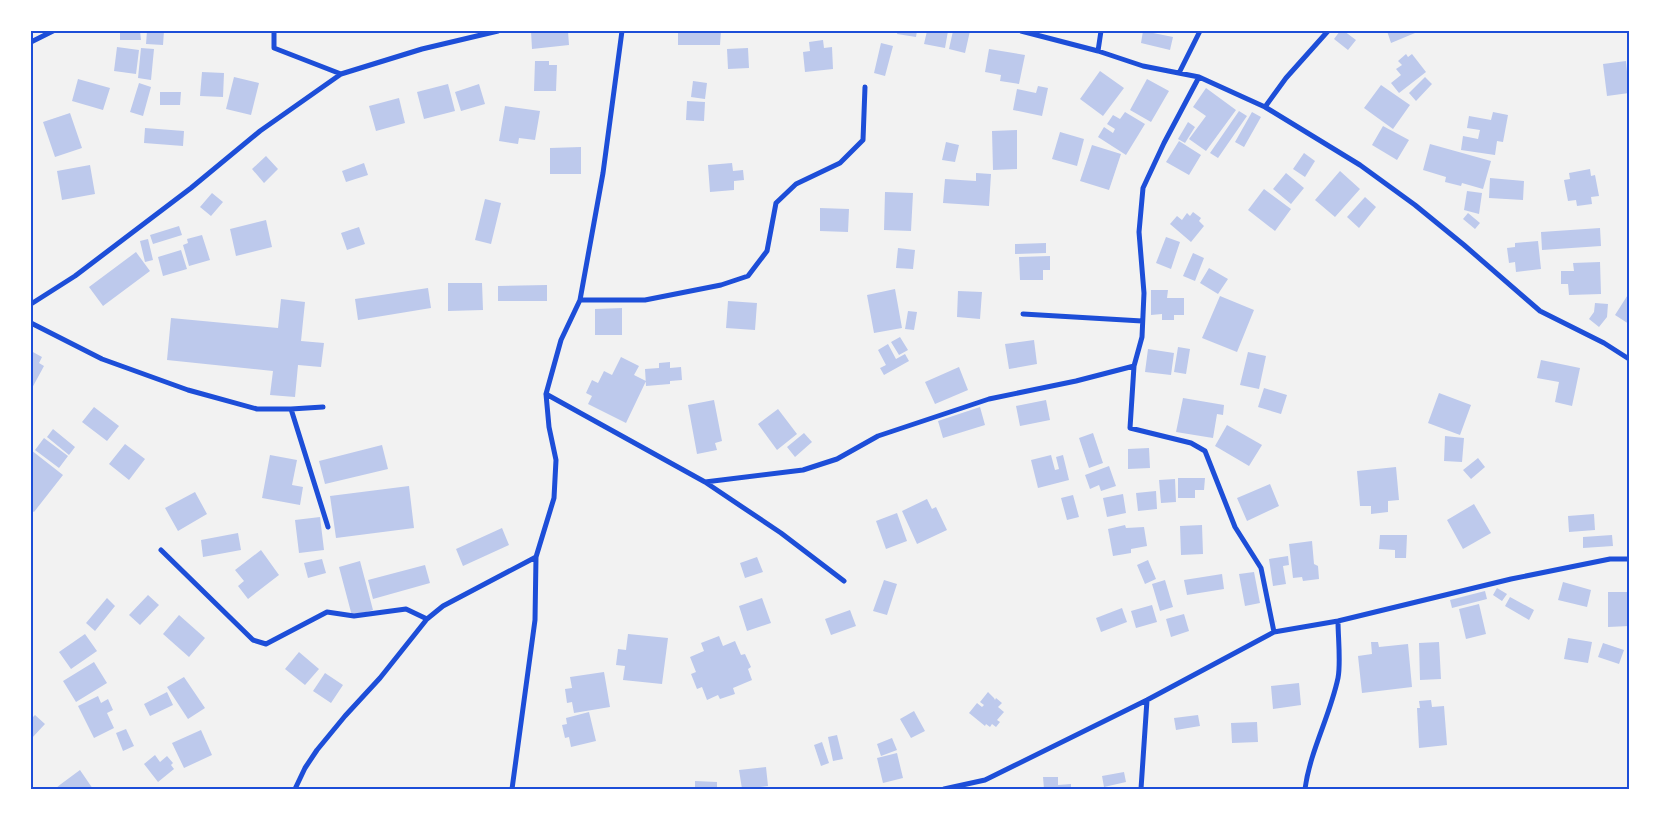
<svg xmlns="http://www.w3.org/2000/svg" width="1660" height="820" viewBox="0 0 1660 820" font-family="Barlow,sans-serif">
	<style>
		.building { fill: #bdc9ec }
		.lines { fill: none; stroke-linecap: round; stroke-linejoin: round }
		.minor { stroke: #1d4ed8; stroke-width: 5 }
		.neatline { fill: none; stroke: #1d4ed8; stroke-width: 2 }
	</style>
	<rect width="100%" height="100%" fill="#f2f2f2"/>
	<path class="building" d="M120 31H140L141 40H120Z
		M147 31H164L163 45 146 44Z
		M531 31H568L569 45 532 49Z
		M678 31H721L720 45H678Z
		M898 31H917L916 37 897 34Z
		M927 31H948L945 48 924 44Z
		M953 31H970L965 53 949 49Z
		M1143 31 1173 37 1170 50 1141 43Z
		M1340 31H1344L1356 40 1348 50 1334 39Z
		M1387 31H1415V33L1391 43Z
		M823 40 824 48 832 47 833 69 805 72 803 52 810 51 809 42Z
		M881 43 893 46 885 76 874 73Z
		M117 47 139 50 136 74 114 71Z
		M141 48 154 49 151 80 138 78Z
		M748 48 749 68 728 69 727 49Z
		M989 49 1025 55 1019 84 1000 81 1001 75 985 72Z
		M1406 54 1408 57 1412 54 1426 72 1399 93 1391 83 1401 75 1396 69 1402 65 1398 61Z
		M535 61H549V65H557L556 91H534Z
		M1626 61 1629 93 1607 96 1603 64Z
		M1100 71 1124 88 1103 116 1080 99Z
		M202 72 224 73 223 97 200 96Z
		M234 77 259 83 251 115 226 109Z
		M1425 77 1432 84 1416 101 1409 93Z
		M78 79 110 88 103 110 72 101Z
		M1147 79 1169 91 1151 122 1130 110Z
		M693 81 707 83 705 99 691 97Z
		M139 83 151 87 143 116 130 112Z
		M448 84 455 111 424 119 417 92Z
		M479 84 485 104 461 111 455 92Z
		M1381 85 1410 105 1393 129 1364 108Z
		M1038 86 1048 88 1042 116 1013 110 1017 89 1036 93Z
		M1206 88 1236 110 1206 151 1189 139 1206 116 1193 107Z
		M160 92H181L180 105H160Z
		M399 98 405 123 376 131 369 106Z
		M687 101 705 102 704 121 686 120Z
		M505 106 540 111 535 140 519 138 518 144 499 141Z
		M1239 111 1247 116 1218 158 1210 153Z
		M1125 112 1145 124 1126 155 1098 137 1104 127 1113 133 1115 129 1107 124 1113 115 1120 119Z
		M1252 112 1261 117 1244 147 1235 142Z
		M1493 112 1508 115 1503 142 1497 141 1495 155 1461 150 1463 136 1478 139 1480 130 1467 128 1469 116 1491 120Z
		M70 113 82 148 55 157 43 122Z
		M1188 122 1195 127 1185 143 1178 139Z
		M1383 126 1409 140 1397 160 1372 145Z
		M145 128 184 131 183 146 144 143Z
		M1017 130V169L993 170 992 131Z
		M1060 132 1084 139 1077 166 1052 159Z
		M1179 141 1201 155 1189 175 1166 162Z
		M946 142 959 145 955 162 942 160Z
		M1430 144 1491 161 1483 189 1462 183 1461 186 1445 182 1446 177 1423 170Z
		M1092 145 1121 154 1109 190 1080 181Z
		M581 147V174H550V148Z
		M1304 153 1315 161 1305 177 1293 169Z
		M266 156 278 169 264 183 252 169Z
		M364 163 368 175 346 182 342 171Z
		M732 163 733 171 743 170 744 180 734 181V190L710 192 708 165Z
		M90 165 95 194 62 200 57 171Z
		M1590 169 1591 176 1595 175 1599 196 1591 197 1592 204 1577 206 1576 200 1568 201 1564 180 1570 179 1569 173Z
		M1340 171 1360 189 1335 217 1315 200Z
		M976 173 991 174 989 206 943 203 945 179 976 181Z
		M1286 173 1304 188 1291 204 1273 189Z
		M1490 178 1524 181 1523 200 1489 198Z
		M1264 189 1291 209 1275 231 1248 210Z
		M1467 191 1482 193 1479 214 1464 210Z
		M885 192 913 193 911 231 884 230Z
		M212 193 223 202 211 216 200 207Z
		M1365 197 1376 207 1359 228 1347 217Z
		M485 199 501 203 491 244 475 240Z
		M820 208 849 209 848 232 820 231Z
		M1193 212 1201 218 1199 221 1204 226 1191 242 1170 224 1177 216 1182 220 1187 213 1190 216Z
		M1468 213 1480 223 1475 229 1463 219Z
		M266 220 272 247 236 256 230 229Z
		M179 226 182 235 153 244 150 235Z
		M359 227 365 244 347 250 341 233Z
		M1600 228 1601 246 1542 250 1541 232Z
		M202 235 210 260 189 266 183 245 188 243 187 239Z
		M1166 237 1180 242 1171 269 1156 263Z
		M148 239 153 260 145 262 140 241Z
		M1538 241 1541 269 1516 272 1515 262 1509 263 1507 248 1515 247V243Z
		M1046 243V253L1015 254V244Z
		M898 248 915 250 913 269 896 268Z
		M181 250 187 269 163 276 158 257Z
		M136 252 150 271 103 306 89 287Z
		M1193 253 1204 258 1195 281 1183 276Z
		M1050 256V270H1043V280H1020L1019 257Z
		M1600 262 1601 294 1569 295 1568 284H1561V271H1574L1573 263Z
		M1209 268 1228 279 1218 294 1200 283Z
		M448 283H482L483 310 448 311Z
		M547 285V301H498V286Z
		M428 288 431 308 358 320 355 299Z
		M895 289 902 328 874 333 867 295Z
		M1151 290H1168L1167 298H1184V315H1174V320H1162V314L1151 315Z
		M958 291 982 292 980 319 957 317Z
		M1629 293V324L1615 315Z
		M1220 296 1254 310 1237 352 1202 338Z
		M281 299 305 302 301 341 324 343 321 367 298 365 295 397 270 395 273 371 167 360 171 318 278 328Z
		M728 301 757 303 755 330 726 328Z
		M1595 303 1608 304 1607 317 1599 327 1589 319 1594 312Z
		M622 308V335H595V309Z
		M908 311 917 312 914 330 905 329Z
		M900 337 908 350 899 355 891 342Z
		M1034 340 1037 364 1009 369 1005 344Z
		M888 344 896 359 905 354 909 361 884 375 880 368 886 365 878 350Z
		M1178 347 1190 349 1186 374 1174 372Z
		M1148 349 1174 353 1171 375 1145 372Z
		M31 351 42 357 39 363 44 366 31 390Z
		M1248 352 1266 356 1259 389 1240 385Z
		M621 357 639 366 634 375 646 381 626 423 588 404 592 396 586 393 592 380 598 383 604 371 612 375Z
		M1541 360 1580 368 1572 406 1555 402 1559 382 1537 378Z
		M670 362V368L681 367 682 380 670 381V384L646 386 645 369 659 368V363Z
		M959 367 968 390 935 404 925 382Z
		M1264 388 1287 395 1281 414 1258 407Z
		M1439 393 1471 405 1460 435 1428 423Z
		M1183 398 1224 405 1223 415 1217 414 1213 438 1176 432Z
		M714 400 722 441 715 443 717 450 697 454 688 405Z
		M1046 400 1050 420 1020 426 1016 406Z
		M94 407 119 426 107 441 82 422Z
		M980 407 985 425 943 438 938 421Z
		M778 409 797 434 777 450 758 424Z
		M1227 425 1262 445 1249 466 1215 446Z
		M53 429 75 447 69 455 47 437Z
		M804 433 812 442 795 457 787 447Z
		M1093 433 1103 463 1089 468 1079 438Z
		M1445 436 1464 438 1462 462 1444 461Z
		M44 438 68 456 59 468 35 450Z
		M125 444 145 459 129 480 109 464Z
		M382 445 388 469 325 484 319 461Z
		M1149 448 1150 468 1128 469V449Z
		M31 450 63 475 34 512 31 510Z
		M270 455 297 460 292 485 303 487 300 505 262 498Z
		M1051 455 1055 470 1059 469 1056 457 1063 455 1069 480 1038 488 1031 460Z
		M1478 458 1485 467 1471 479 1463 470Z
		M1109 466 1116 486 1101 491 1099 485 1090 489 1085 475Z
		M1396 467 1399 500 1388 501V512L1371 514V506H1360L1357 471Z
		M1178 478H1205L1204 490H1195V498H1178Z
		M1175 479 1176 502 1161 503 1159 480Z
		M1270 484 1279 506 1247 521 1237 498Z
		M409 486 414 528 336 538 330 496Z
		M1156 491 1157 509 1138 511 1136 493Z
		M195 492 207 514 178 531 165 508Z
		M1123 494 1126 513 1107 517 1103 498Z
		M1073 495 1079 517 1067 520 1061 498Z
		M927 499 932 509 936 507 947 530 917 544 902 511Z
		M1474 504 1491 533 1463 549 1447 520Z
		M897 513 907 541 886 549 876 521Z
		M1594 514 1595 530 1569 532 1568 516Z
		M320 517 324 550 299 553 295 520Z
		M1125 525 1126 528 1144 527 1147 546 1131 549V553L1113 556 1108 529Z
		M1202 525 1203 554 1181 555 1180 526Z
		M502 528 509 545 463 566 456 549Z
		M238 533 241 550 203 557 201 540Z
		M1380 535H1407L1406 558H1395V550L1379 549Z
		M1612 535 1613 546 1583 548V537Z
		M1312 541 1314 564 1318 566 1319 579 1303 581 1302 577 1293 578 1289 544Z
		M261 550 279 575 248 599 238 586 244 581 235 570Z
		M1288 556 1289 565 1283 566 1286 584 1273 586 1269 559Z
		M757 557 763 572 745 578 740 563Z
		M322 559 326 573 308 578 304 563Z
		M1148 560 1156 579 1145 584 1137 565Z
		M360 561 373 610 352 616 339 567Z
		M425 565 430 583 373 599 368 580Z
		M1254 572 1260 603 1245 606 1239 574Z
		M1222 574 1224 589 1187 595 1184 580Z
		M884 580 897 584 887 615 873 611Z
		M1165 580 1173 607 1160 611 1152 584Z
		M1563 582 1591 590 1587 607 1558 600Z
		M1497 588 1507 594 1502 601 1493 595Z
		M1485 591 1487 599 1452 608 1450 600Z
		M1608 592H1629V626L1608 627Z
		M148 595 159 605 140 625 129 615Z
		M1510 597 1534 610 1529 620 1505 606Z
		M107 598 115 606 95 631 86 623Z
		M762 598 771 623 747 631 739 606Z
		M1479 604 1486 634 1466 639 1459 609Z
		M1152 605 1157 622 1136 628 1131 611Z
		M1122 608 1127 622 1101 632 1096 618Z
		M850 610 856 626 831 635 825 619Z
		M1184 614 1189 631 1171 637 1166 619Z
		M179 615 205 638 189 657 163 634Z
		M85 634 97 651 71 669 59 652Z
		M628 634 668 638 662 684 623 680 625 666 616 665 618 649 626 650Z
		M719 636 723 646 735 641 741 655 745 654 751 667 748 669 752 680 733 688 735 694 720 699 718 695 707 700 702 687 697 689 691 674 696 672 690 657 704 651 701 643Z
		M1568 638 1592 642 1588 663 1564 659Z
		M1371 642H1378L1379 647 1408 644 1412 687 1362 693 1358 656 1372 654Z
		M1439 642 1441 679 1420 680 1419 643Z
		M1603 643 1624 650 1619 664 1598 657Z
		M299 652 319 669 305 685 285 669Z
		M94 662 107 683 76 702 63 681Z
		M604 672 610 707 574 713 572 702 567 703 565 689 572 688 570 677Z
		M325 673 343 685 331 703 313 691Z
		M184 677 205 708 188 719 167 687Z
		M1299 683 1301 705 1273 709 1271 686Z
		M167 692 173 705 150 716 144 704Z
		M988 692 994 698 995 700 996 698 1002 703 998 707 1004 712 997 720 1000 722 996 727 992 724 990 727 986 724 985 726 969 713 977 703 982 707 984 705 980 702Z
		M98 696 101 703 108 699 113 710 107 713 114 728 94 738 78 706Z
		M1431 700 1432 707 1444 706 1447 745 1419 748 1417 708H1420L1419 701Z
		M914 711 925 731 911 738 900 719Z
		M589 712 596 741 571 747 569 737 565 738 562 725 567 724 566 718Z
		M35 715 45 724 31 739V719Z
		M1198 715 1200 726 1176 730 1174 718Z
		M1257 722 1258 742 1232 743 1231 723Z
		M126 729 134 746 123 751 116 733Z
		M201 730 212 755 184 768 172 743Z
		M837 735 843 759 833 761 828 737Z
		M892 738 897 750 881 756 877 744Z
		M822 742 829 763 821 766 814 745Z
		M897 753 903 778 883 783 877 758Z
		M155 755 160 762 167 756 173 763 171 765 174 769 158 782 144 764Z
		M766 767 768 786 742 789 739 770Z
		M80 770 93 789H55L61 784Z
		M1124 772 1126 782 1104 787 1102 776Z
		M1043 777H1058V785L1071 784V789H1044Z
		M695 781 717 782V789H695Z"/>
	<g class="lines">
		<path class="minor" d="M274 31V48L341 74
			M1021 31 1098 51 1143 66 1199 77 1265 107 1360 165 1415 205 1464 245 1540 311 1604 343 1629 359
			M31 42 53 31
			M1098 51 1101 31
			M1179 73 1200 31
			M1199 77 1164 143 1143 188 1139 232 1144 293 1142 337 1134 366 1130 428 1191 443 1205 451 1235 527 1261 568 1274 632
			M1265 107 1286 78 1328 31
			M580 300H645L721 285 748 276 767 251 776 203 796 184 840 163 863 140 865 87
			M31 304 75 276 191 188 260 131 341 74 422 49 498 31
			M1023 314 1142 321
			M31 323 102 359 188 390 257 409H291L323 407
			M546 394 705 482 781 533 844 581
			M291 409 328 527
			M705 482 803 470 837 459 878 436 989 399 1076 381 1134 366
			M161 550 253 640 266 644 327 612 354 616 406 609 427 619
			M295 789 305 768 317 750 345 716 380 678 427 619 443 606 536 557
			M512 789 535 620 536 557 554 498 556 460 549 427 546 394 561 340 580 300 603 173 622 31
			M944 789 985 780 1147 700 1274 632 1338 621 1511 579 1610 559H1629
			M1141 789 1147 700
			M1305 789C1310 751 1330 716 1338 678 1341 663 1338 637 1338 621"/>
	</g>
	<rect width="1660" height="820" fill="none" stroke="#ffffff" stroke-width="65"/>
	<rect x="32" y="32" width="1596" height="756" class="neatline"/>
</svg>
